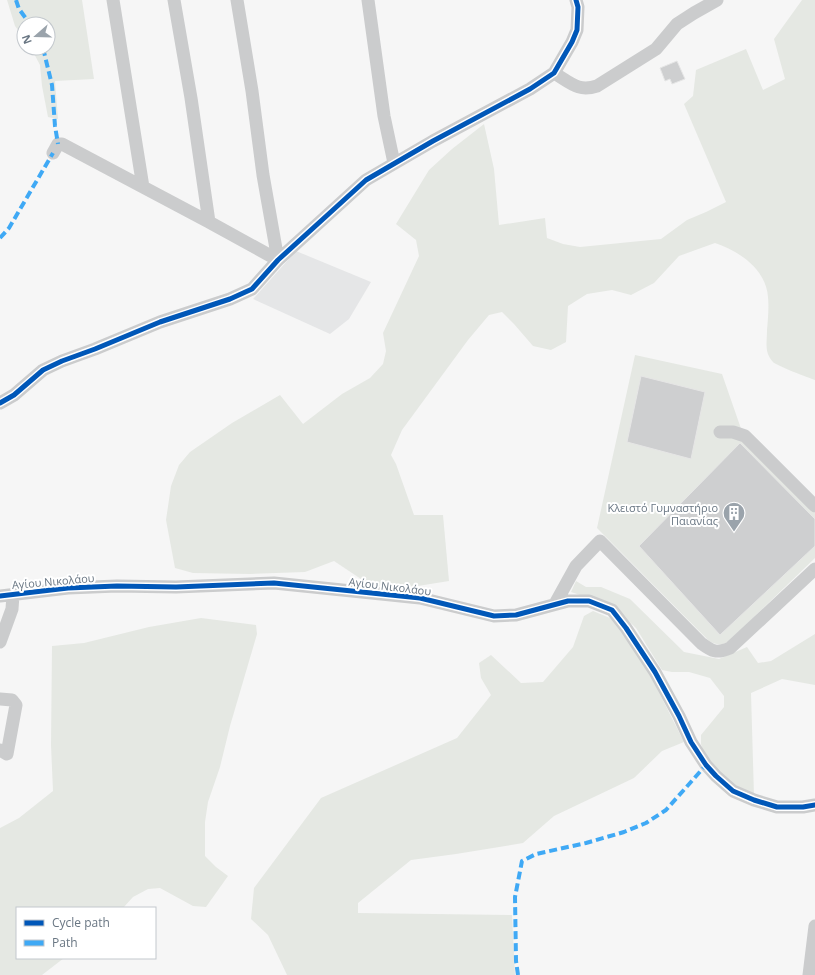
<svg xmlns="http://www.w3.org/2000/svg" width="815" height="975" viewBox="0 0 815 975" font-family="'Open Sans',sans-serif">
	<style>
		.built { fill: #e5e6e7 }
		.green { fill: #e5e8e3 }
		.building { fill: #cecfd0; stroke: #e6e6e6 }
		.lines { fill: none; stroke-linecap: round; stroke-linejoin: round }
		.minor { stroke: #cbcccd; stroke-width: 13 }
		.quiet { stroke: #3fa9f5; stroke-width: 4; stroke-dasharray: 8 4; stroke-linecap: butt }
		.cycleway-casing { stroke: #fff; stroke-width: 8 }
		.cycleway { stroke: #0057b8; stroke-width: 5 }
		.labels { text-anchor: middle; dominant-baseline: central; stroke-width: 4; stroke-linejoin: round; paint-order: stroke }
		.poi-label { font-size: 11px; fill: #697683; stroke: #fff; text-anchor: end }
		.street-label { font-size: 11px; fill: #697683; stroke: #fff }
	</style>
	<rect width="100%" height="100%" fill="#f6f6f6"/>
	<path class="built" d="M296 251 371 282 349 319 330 334 253 299Z"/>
	<path class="green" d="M7 0H82L94 79 55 81 58 119 48 117 42 86 40 65 31 48H48V24H24V38L15 26Z
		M802 0H815V380C809 378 775 365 773 362 764 352 767 343 767 330 768 319 769 307 768 297 766 269 739 251 715 243L679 256 654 283 631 295 612 290 587 294 568 306 566 342 551 350 533 346 514 324 502 312 489 315 468 340 402 430 391 455 396 464 414 515H443L449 581 399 589 370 585 334 561 305 572 250 574 193 573 175 568 166 520 171 486 179 465 190 452 232 423 280 395 303 424 342 394 370 378 383 364 386 351 383 333 419 256 416 240 396 224 429 170 452 149 484 124 494 169 499 225 545 218 547 238 563 244 580 247 661 239 687 220 706 212 726 202 684 104 693 96 696 70 746 49 763 90 785 79 774 39Z
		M635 355 722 374 746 443 815 513V558L730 640C723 646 716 645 709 641L597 528Z
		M576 581 586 587H601L630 599 684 652 719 659 747 647 758 663 771 661 815 634V685L782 679 751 693 754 796 735 786 718 771 704 754 701 744V735L724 707V696L710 678 689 672H672L662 670 636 628 613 606 571 592Z
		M593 611 610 618 642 659 684 742 662 751 634 778 554 816 523 843 456 854 411 860 358 903V913L512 915 515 975H287L268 935 251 919 254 888 321 798 457 738 491 695 481 678 479 663 491 655 521 683 543 682 573 647 584 616Z
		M201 618 256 625 257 634 230 726 220 767 208 802 205 822V856L216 867 228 876 206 907 193 906 160 888 148 889 133 897 123 908H17V958H64L42 975H0V828L19 818 53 791 51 745 52 646 84 643 149 627Z"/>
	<path class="building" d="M677 61 685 79 672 84 670 79 665 81 660 68Z
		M641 376 705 392 691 459 627 442Z
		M740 443 815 519V546L720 635 639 546Z"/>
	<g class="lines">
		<path class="minor" d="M113 0 143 187 209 222
			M174 0 191 98 209 222 278 260
			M237 0 252 91 263 175 278 260
			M368 0 384 116 394 163
			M554 73C571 83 578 92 597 86L656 49 677 24 694 13 717 0
			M53 153 58 144H62L143 187
			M0 403 14 395 43 370 62 361 95 349 160 322 230 299 252 289 278 260 366 180 433 141 530 89 554 73 572 42 577 30 578 7 576 0
			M720 432H733L745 436 815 506
			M0 596 68 588 117 586 176 587 274 583 420 598 494 616 516 615 568 601H589L612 610 626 628 655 672 679 716 691 742 706 765 716 776 733 791 754 800 777 807H803L815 805
			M555 604 576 566 600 541 701 643C712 651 716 654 730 648L815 569
			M0 642 12 609 13 595
			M0 699 12 700 16 705 7 754 0 750
			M809 975 815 926"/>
		<path class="quiet" d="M16 0 19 9 30 24
			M43 48 52 85 55 126 58 144
			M0 238 9 228 53 153
			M518 975 516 961 515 897 522 861 536 854 586 843 624 832 646 823 666 810 706 765"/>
		<g class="cycleway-casing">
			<path id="cycleway" d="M0 403 14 395 43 370 62 361 95 349 160 322 230 299 252 289 278 260 366 180 433 141 530 89 554 73 572 42 577 30 578 7 576 0
				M0 596 68 588 117 586 176 587 274 583 420 598 494 616 516 615 568 601H589L612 610 626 628 655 672 679 716 691 742 706 765 716 776 733 791 754 800 777 807H803L815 805"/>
		</g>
		<use href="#cycleway" class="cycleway"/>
	</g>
	<defs>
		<g id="building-pin" transform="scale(1.15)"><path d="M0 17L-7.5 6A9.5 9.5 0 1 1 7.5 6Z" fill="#9aa3ab" stroke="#fff"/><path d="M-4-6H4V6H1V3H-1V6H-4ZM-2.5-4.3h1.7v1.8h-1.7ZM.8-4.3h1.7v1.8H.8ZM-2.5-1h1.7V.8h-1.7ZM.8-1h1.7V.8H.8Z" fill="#fff"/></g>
	</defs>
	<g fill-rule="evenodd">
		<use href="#building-pin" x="734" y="513"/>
	</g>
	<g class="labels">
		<g class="poi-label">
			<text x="718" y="507">Κλειστό Γυμναστήριο<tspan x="718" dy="13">Παιανίας</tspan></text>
		</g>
		<g class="street-label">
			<text transform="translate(53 581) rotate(-5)">Αγίου Νικολάου</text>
			<text transform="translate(390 586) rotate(7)">Αγίου Νικολάου</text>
		</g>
	</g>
	<rect x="16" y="907" width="140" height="52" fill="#ffffff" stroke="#c3c8cd"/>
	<rect x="24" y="920" width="20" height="6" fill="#0057b8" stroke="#c3c8cd"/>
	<text x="52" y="927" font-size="12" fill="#697683">Cycle path</text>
	<rect x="24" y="940" width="20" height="6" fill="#3fa9f5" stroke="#c3c8cd"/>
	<text x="52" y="947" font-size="12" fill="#697683">Path</text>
	<g transform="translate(36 36) rotate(250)"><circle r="19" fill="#ffffff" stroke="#c3c8cd"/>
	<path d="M0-3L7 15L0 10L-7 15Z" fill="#9aa3ab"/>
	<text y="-6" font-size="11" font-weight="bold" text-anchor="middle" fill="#697683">N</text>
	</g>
</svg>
